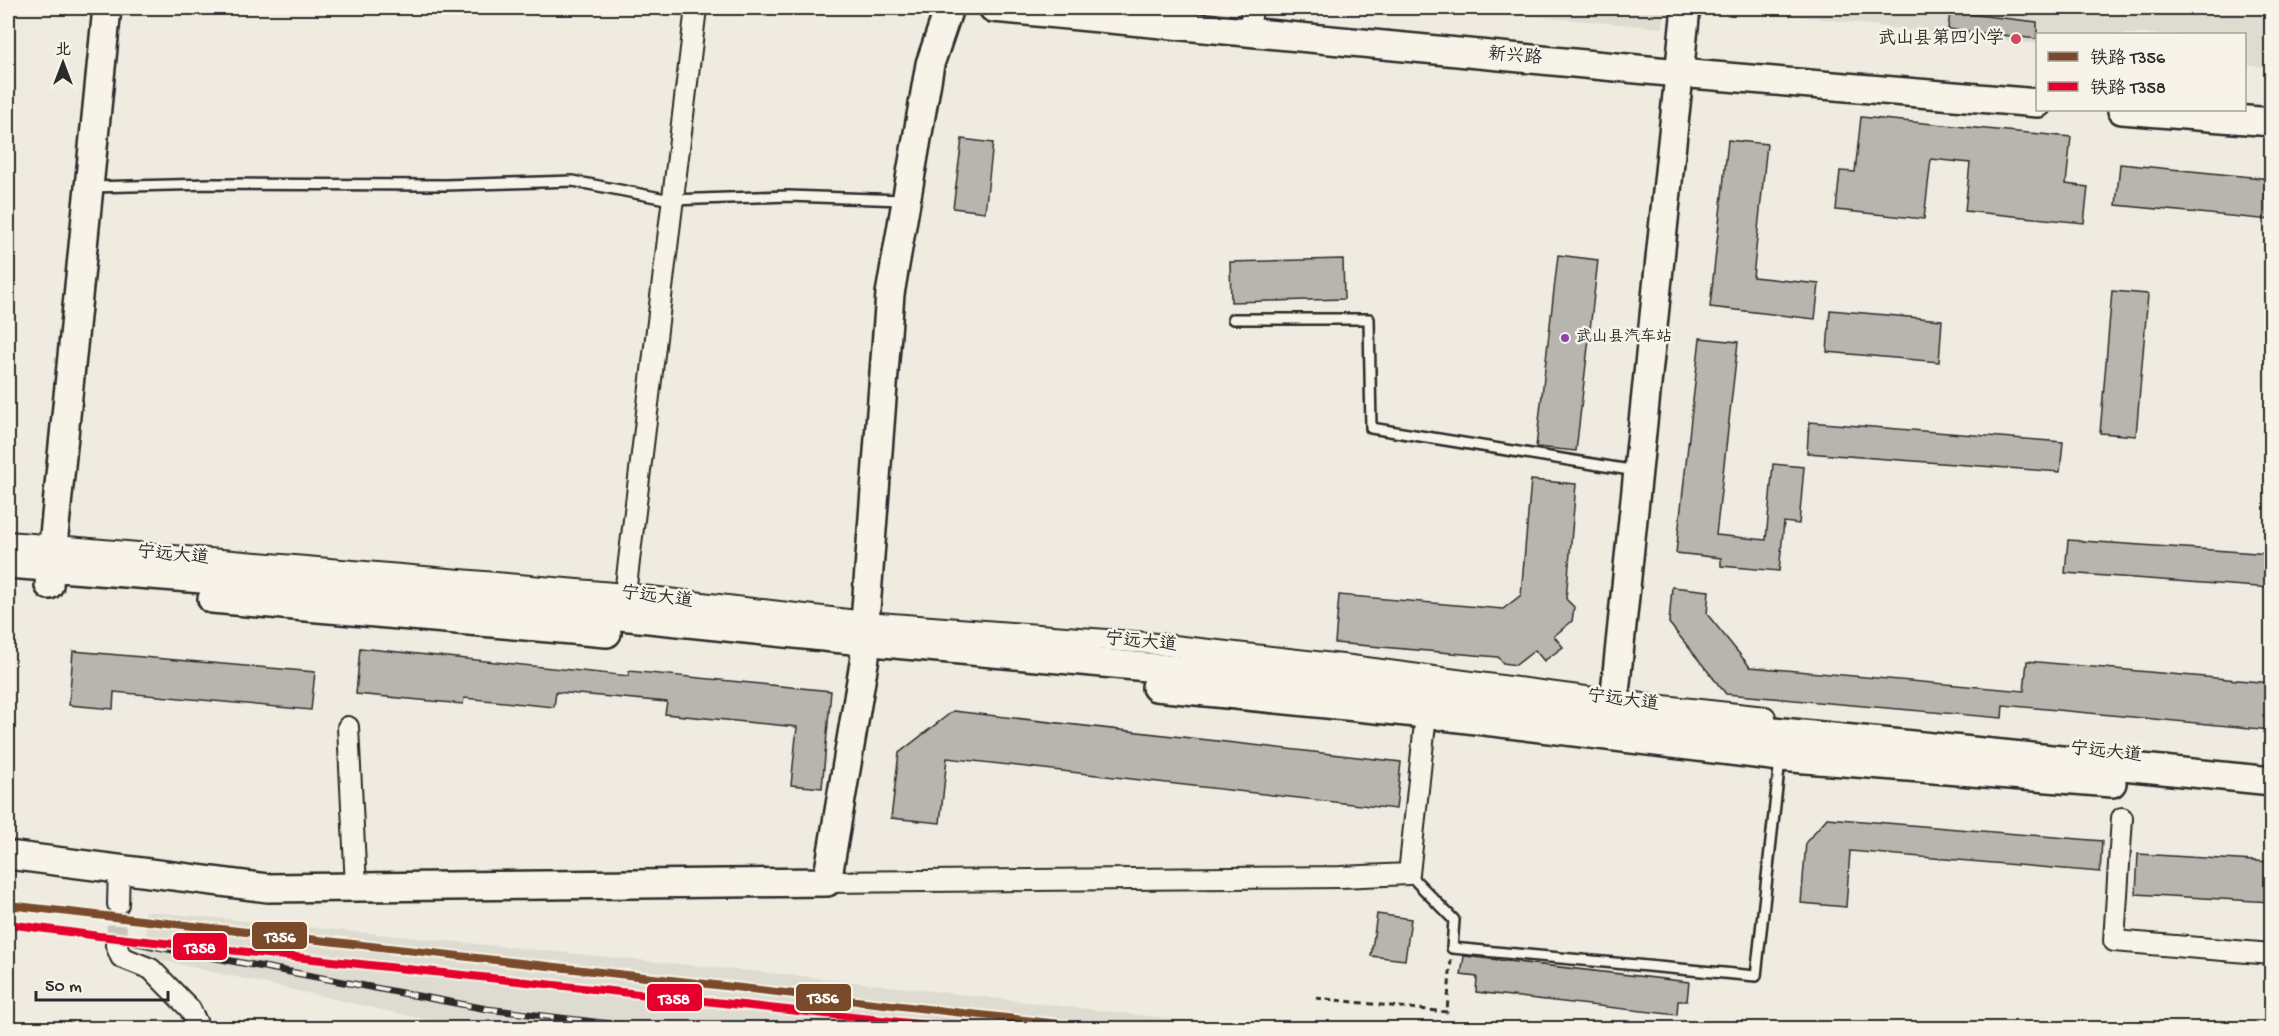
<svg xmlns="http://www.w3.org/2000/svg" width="2279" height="1036" viewBox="0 0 2279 1036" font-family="'Gochi Hand','LXGW WenKai TC',sans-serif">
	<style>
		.built { fill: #dedbd1 }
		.building { fill: #b8b5ae; stroke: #2b2b2b; stroke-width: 1.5 }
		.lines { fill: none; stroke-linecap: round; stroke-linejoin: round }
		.street-tunnel { stroke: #c8c5bc; stroke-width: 20; stroke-dasharray: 20 10; stroke-linecap: butt }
		.lane-casing { stroke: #2b2b2b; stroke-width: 14 }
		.street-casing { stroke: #2b2b2b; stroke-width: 24 }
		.secondary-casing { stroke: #2b2b2b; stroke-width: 32 }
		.path { stroke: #2b2b2b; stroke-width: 3; stroke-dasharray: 6 4.5; stroke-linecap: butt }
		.lane { stroke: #f7f3e8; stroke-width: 9 }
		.street { stroke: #f7f3e8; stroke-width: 20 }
		.secondary { stroke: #f7f3e8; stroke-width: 27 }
		.rail-casing { stroke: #2b2b2b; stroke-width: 7 }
		.rail { stroke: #f7f3e8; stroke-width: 4.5; stroke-dasharray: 14; stroke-linecap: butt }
		.rail-1-casing { stroke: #f7f3e8; stroke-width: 12 }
		.rail-2-casing { stroke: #f7f3e8; stroke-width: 12 }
		.rail-1 { stroke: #7a4b2a; stroke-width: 8 }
		.rail-2 { stroke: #e4002b; stroke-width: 8 }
		.poi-dot { fill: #d1495b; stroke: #f7f3e8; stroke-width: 2 }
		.bus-dot { fill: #8e44ad; stroke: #f7f3e8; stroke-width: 2 }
		.labels { text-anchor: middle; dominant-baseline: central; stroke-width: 5; stroke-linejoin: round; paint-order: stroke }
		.bus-label { font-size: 16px; fill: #2b2b2b; stroke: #f7f3e8; text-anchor: start }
		.poi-label { font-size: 18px; fill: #2b2b2b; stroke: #f7f3e8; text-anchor: end }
		.street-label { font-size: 18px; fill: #2b2b2b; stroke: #f7f3e8 }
		.line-badge { stroke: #f7f3e8; stroke-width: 2 }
		.badge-label { font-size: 16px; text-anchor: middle; font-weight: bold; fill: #fff }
	</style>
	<rect width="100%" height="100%" fill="#efebe0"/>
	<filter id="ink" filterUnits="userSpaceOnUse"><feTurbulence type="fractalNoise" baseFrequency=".0167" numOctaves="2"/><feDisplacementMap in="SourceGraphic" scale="12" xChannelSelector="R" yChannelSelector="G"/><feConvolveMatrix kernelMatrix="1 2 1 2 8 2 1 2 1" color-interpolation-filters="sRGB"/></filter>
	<g filter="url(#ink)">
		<path class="built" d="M1442 8H1665L1663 28Z
			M1773 8H2271V68L2245 65 2244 34H2038L2037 44 1901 29 1777 13Z
			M145 911 820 978 1251 1028H463L147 957Z"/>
		<path class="building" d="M1950 12 2037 22V39L1948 29Z
			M1861 117 2071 137 2066 184 2088 187 2084 223 1965 211 1970 163 1931 159 1924 219 1836 210 1840 171 1855 172Z
			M962 139 993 143 985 212 953 208Z
			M1728 140 1767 144 1753 277 1819 284 1815 319 1710 307Z
			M2120 164 2271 179V220L2116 205Z
			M1558 255 1598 260 1576 451 1536 447Z
			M1343 259 1344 299 1231 302 1230 262Z
			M2112 291 2148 294 2136 436 2100 433Z
			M1830 310 1942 320 1939 362 1827 352Z
			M1700 338 1738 342 1716 535 1766 540 1773 464 1804 467 1799 524 1784 522 1779 571 1721 566V558L1676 553Z
			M1809 422 2063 442 2060 472 1807 453Z
			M1531 480 1576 484 1566 599 1574 607 1572 621 1554 636 1563 647 1544 661 1535 650 1516 665 1503 663 1498 657 1335 643 1339 595 1503 609 1521 595Z
			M2068 540 2271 554V588L2065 573Z
			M1672 587 1709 591 1707 614 1750 667 2024 691 2027 661 2271 683V730L2003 705 2002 718 1726 694 1669 623Z
			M360 648 629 676V671L831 691 822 788 791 785 797 727 665 714 667 702 556 692 554 707 464 698 463 704 356 694Z
			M73 651 315 672 311 710 114 692 113 709 69 705Z
			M953 711 1401 762 1396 809 947 758 940 823 891 818 899 753Z
			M1827 818 2102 841 2100 872 1850 851 1846 907 1801 903 1806 842Z
			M2138 854 2271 862V902L2136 894Z
			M1377 914 1411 919 1405 960 1371 956Z
			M1464 956 1689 982 1687 1001H1678L1677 1015 1476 992 1477 977 1461 975Z"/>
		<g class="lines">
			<path class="street-tunnel" d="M116 945 118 904"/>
			<g class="lane-casing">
				<path id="lane" d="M91 187 211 184 445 185 573 181 671 200 788 196 903 200
					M1233 319H1369L1371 428 1636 471
					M1409 874 1454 920 1452 948 1756 976 1780 760"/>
			</g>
			<g class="street-casing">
				<path id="street" d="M1249 32 1252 8
					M8 542 625 594 865 622 1147 643 1351 666 1616 701 1765 717
					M625 594 696 8
					M348 727 356 886
					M2122 818 2114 941 2272 954
					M827 882 1340 877 1409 874 1426 714
					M118 904 119 869
					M116 945 121 957 151 969 190 1009 199 1028"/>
			</g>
			<g class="secondary-casing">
				<path id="secondary" d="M993 8 1679 73 2038 103
					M2122 110 2272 122
					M8 564 446 598 862 641 1365 687 1613 715 2272 781
					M49 585 107 8
					M212 599 607 633
					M1156 687 1426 714 1780 757 2112 783
					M1611 731 1686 8
					M8 855 268 888 827 882 865 657 862 641 865 622 890 294 930 64 949 8"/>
			</g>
			<path class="path" d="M1316 998 1447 1012 1451 959"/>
			<use href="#lane" class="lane"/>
			<use href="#street" class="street"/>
			<use href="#secondary" class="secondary"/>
			<g class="rail-casing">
				<path id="rail" d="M99 936 487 1009 644 1028"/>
			</g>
			<use href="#rail" class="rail"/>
			<g class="rail-1-casing">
				<path id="rail-1" d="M8 905 1095 1028"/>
			</g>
			<g class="rail-2-casing">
				<path id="rail-2" d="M8 924 99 936 956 1028"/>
			</g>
			<use href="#rail-1" class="rail-1"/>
			<use href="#rail-2" class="rail-2"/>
		</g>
	</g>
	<circle class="poi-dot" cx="2016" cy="39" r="6"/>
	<circle class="bus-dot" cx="1565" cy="338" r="5"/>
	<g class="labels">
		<g class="bus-label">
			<text x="1576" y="338">武山县汽车站</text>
		</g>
		<g class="poi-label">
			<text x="2004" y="39">武山县第四小学</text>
		</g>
		<g class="street-label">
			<text transform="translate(1515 57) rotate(5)">新兴路</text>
			<text transform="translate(173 556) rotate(5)">宁远大道</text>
			<text transform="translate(657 598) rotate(7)">宁远大道</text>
			<text transform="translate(1141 643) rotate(5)">宁远大道</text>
			<text transform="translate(1623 701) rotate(7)">宁远大道</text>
			<text transform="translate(2106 753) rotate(6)">宁远大道</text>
		</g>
	</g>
	<g class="line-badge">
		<rect x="251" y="921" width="57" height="29" rx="6" fill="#7a4b2a"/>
		<rect x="172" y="932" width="56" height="29" rx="6" fill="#e4002b"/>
		<rect x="795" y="983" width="57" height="29" rx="6" fill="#7a4b2a"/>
		<rect x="646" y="983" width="57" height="29" rx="6" fill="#e4002b"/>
	</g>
	<g class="badge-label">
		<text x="280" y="942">T356</text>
		<text x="200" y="953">T358</text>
		<text x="823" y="1003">T356</text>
		<text x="674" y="1004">T358</text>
	</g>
	<rect width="2279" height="1036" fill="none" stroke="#f7f3e8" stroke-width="30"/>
	<rect x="15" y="15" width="2249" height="1006" fill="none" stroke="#2b2b2b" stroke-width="2" filter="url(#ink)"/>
	<rect x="2036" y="33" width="210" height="78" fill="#f7f3e8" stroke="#a5a39c" stroke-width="1.5"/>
	<rect x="2048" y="52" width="30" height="9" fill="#7a4b2a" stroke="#a5a39c" stroke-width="1.5"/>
	<text x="2090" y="63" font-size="18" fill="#2b2b2b">铁路 T356</text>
	<rect x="2048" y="82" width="30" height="9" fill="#e4002b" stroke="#a5a39c" stroke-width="1.5"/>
	<text x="2090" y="93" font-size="18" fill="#2b2b2b">铁路 T358</text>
	<g transform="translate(63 63)" stroke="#f7f3e8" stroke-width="4.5" paint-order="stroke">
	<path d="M0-4.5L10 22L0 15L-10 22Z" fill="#2b2b2b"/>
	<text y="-9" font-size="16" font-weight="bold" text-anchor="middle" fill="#2b2b2b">北</text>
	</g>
	<path d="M36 991v9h132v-9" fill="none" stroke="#2b2b2b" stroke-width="3"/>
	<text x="45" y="991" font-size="18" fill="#2b2b2b" stroke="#f7f3e8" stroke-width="4.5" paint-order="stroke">50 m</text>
</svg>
